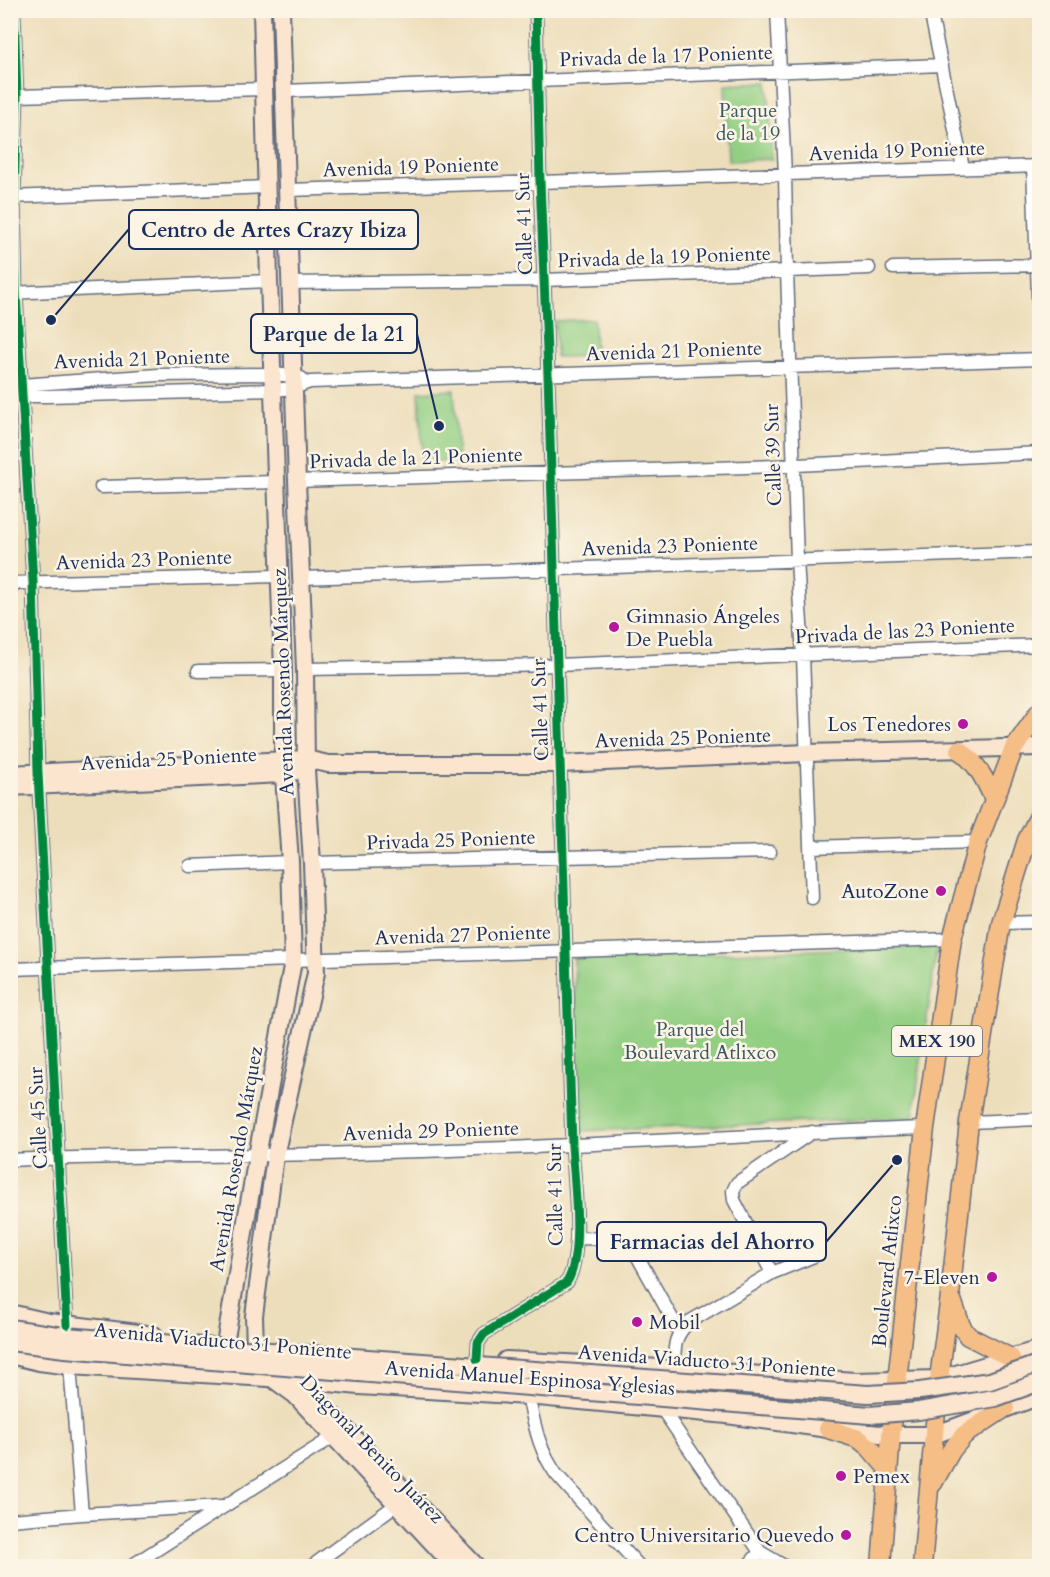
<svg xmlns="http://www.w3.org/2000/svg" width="1050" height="1577" viewBox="0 0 1050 1577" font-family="Cardo,serif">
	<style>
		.green { fill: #93cf83; stroke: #577f70; stroke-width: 1.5 }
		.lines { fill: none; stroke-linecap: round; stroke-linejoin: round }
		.street-casing { stroke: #646c7f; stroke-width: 15 }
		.secondary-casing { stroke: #646c7f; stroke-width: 20 }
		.primary-casing { stroke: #646c7f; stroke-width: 21 }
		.street { stroke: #fff; stroke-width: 12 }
		.secondary { stroke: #fbe5cf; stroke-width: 16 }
		.primary { stroke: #f5be86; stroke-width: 18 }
		.secondary-bridge-casing { stroke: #646c7f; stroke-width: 20; stroke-linecap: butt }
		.secondary-bridge { stroke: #fbe5cf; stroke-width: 16 }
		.cycleway-casing { stroke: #fcf5e5; stroke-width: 13 }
		.cycleway { stroke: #00873e; stroke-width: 9 }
		.poi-dot { fill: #b5179e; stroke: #fcf5e5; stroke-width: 2 }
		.labels { text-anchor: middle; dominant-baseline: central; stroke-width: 5; stroke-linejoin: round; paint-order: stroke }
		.shield { fill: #fcf5e5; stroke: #5e6a86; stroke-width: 1.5 }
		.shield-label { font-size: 18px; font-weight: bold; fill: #1b2f5e }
		.street-label { font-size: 20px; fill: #1b2f5e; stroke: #fcf5e5 }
		.park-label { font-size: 20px; fill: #395767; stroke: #fcf5e5 }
		.poi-label { font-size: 20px; fill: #1b2f5e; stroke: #fcf5e5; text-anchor: end }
		.leader { fill: none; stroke: #1b2f5e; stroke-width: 2 }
		.callout-dot { fill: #1b2f5e; stroke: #fcf5e5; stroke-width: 2 }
		.callout { fill: #fcf5e5; stroke: #1b2f5e; stroke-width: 2 }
		.callout-label { font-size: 21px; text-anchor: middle; font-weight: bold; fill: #1b2f5e }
	</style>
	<rect width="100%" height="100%" fill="#fcf5e5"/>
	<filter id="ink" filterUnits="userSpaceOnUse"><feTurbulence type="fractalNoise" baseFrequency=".0167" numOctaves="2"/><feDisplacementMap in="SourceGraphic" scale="12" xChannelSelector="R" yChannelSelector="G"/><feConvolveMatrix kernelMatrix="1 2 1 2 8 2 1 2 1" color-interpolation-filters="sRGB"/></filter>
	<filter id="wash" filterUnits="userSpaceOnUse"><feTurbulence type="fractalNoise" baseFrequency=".008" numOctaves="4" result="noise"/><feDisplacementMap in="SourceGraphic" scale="24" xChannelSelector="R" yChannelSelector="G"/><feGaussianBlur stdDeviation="1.35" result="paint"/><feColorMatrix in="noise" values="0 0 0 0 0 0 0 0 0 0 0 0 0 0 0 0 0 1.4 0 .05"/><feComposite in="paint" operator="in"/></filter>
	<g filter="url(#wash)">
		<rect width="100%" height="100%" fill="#eddebb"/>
		<path class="green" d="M768 82 772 159 728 161 725 84Z
			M594 319 595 356 556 357 555 321Z
			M454 390 458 460 423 463 419 392Z
			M937 946 913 1118 580 1131 574 958Z"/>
	</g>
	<g filter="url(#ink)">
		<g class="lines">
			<g class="street-casing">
				<path id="street" d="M14 10 17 96 14 197 16 293 33 582 38 773 67 1325
					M777 10 785 174 787 271 797 560 803 656 812 898
					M930 10 963 168
					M284 91 942 65
					M17 96 264 89
					M1033 166 1040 346
					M288 190 1040 166
					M10 197 267 187
					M893 268 1040 265
					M290 283 544 280 869 268
					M10 293 269 281
					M14 388 21 385 158 375 272 374 294 376 301 378
					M10 392 22 396H48L273 390 294 388 310 382 1040 359
					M297 481 776 466 1040 453
					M101 487 277 482
					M301 578 1040 552
					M10 583 279 576
					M305 669 557 665 1040 645
					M198 671 283 670
					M810 847 978 842
					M312 863 770 852
					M190 866 290 862
					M1001 923 1040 922
					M10 969 952 939
					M969 1122 1040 1119
					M10 1160C125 1155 240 1157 355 1153 427 1151 499 1149 571 1145 689 1140 807 1132 925 1128
					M577 1238 620 1239 630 1243 679 1331
					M772 1273 734 1200 733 1191 737 1183 812 1132
					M477 1359 478 1343 484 1334 567 1282C584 1254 574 1179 572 1145L548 375 540 182 536 10
					M70 1366 82 1514
					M674 1370C675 1348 672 1338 689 1322L772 1273 814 1256
					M528 1396C535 1426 538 1448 556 1474L639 1566
					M662 1409 760 1552 784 1566
					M10 1520 82 1514 222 1506
					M10 1562 12 1566
					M131 1566 333 1437
					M312 1566 397 1504
					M748 1566 760 1552"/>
			</g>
			<g class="secondary-casing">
				<path id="secondary" d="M262 10 269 281 283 670V762L290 862 293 961 257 1156 225 1344 295 1395 454 1566
					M10 774 306 759 328 764H560L807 753 1040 747
					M10 787 283 774 294 772
					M10 1313 49 1322 154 1335
					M255 1347 254 1316 275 1156 316 973 312 863 306 770 305 669 297 481 281 10
					M10 1355 39 1362 70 1366 300 1380 359 1386 528 1396 727 1415 828 1429 891 1435H934L1040 1396
					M506 1360 644 1367 855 1381 939 1379 1040 1349
					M297 1378 476 1566"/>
			</g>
			<g class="primary-casing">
				<path id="primary" d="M959 750C977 762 985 780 994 799
					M952 1300 961 1326 968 1336 1011 1358
					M828 1429 859 1439 869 1447 888 1469
					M933 1483 951 1451 964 1435 1005 1408
					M881 1566 891 1435 925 1128 952 939 978 842 1014 748 1040 711
					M922 1566 939 1379 950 1296 969 1122 1001 923 1027 840 1040 814"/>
			</g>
			<use href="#street" class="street"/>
			<use href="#secondary" class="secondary"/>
			<use href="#primary" class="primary"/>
			<g class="secondary-bridge-casing">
				<path id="secondary-bridge" d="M10 1328 64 1336 868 1394 920 1391 990 1381 1040 1363
					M10 1342 65 1349 870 1415 919 1411 995 1398 1040 1382"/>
			</g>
			<use href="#secondary-bridge" class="secondary-bridge"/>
			<g class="cycleway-casing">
				<path id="cycleway" d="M14 10 17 96 14 197 16 293 33 582 38 773 67 1325
					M477 1359 478 1343 484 1334 567 1282C584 1254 574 1179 572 1145L548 375 540 182 536 10"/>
			</g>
			<use href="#cycleway" class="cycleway"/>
		</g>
	</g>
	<g class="poi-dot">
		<circle cx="614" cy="627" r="6"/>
		<circle cx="963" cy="724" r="6"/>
		<circle cx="941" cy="891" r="6"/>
		<circle cx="992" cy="1277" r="6"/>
		<circle cx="637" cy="1322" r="6"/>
		<circle cx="841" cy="1476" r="6"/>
		<circle cx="846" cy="1535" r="6"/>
	</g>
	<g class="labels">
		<rect class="shield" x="892" y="1026" width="90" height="30" rx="4.5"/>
		<g class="shield-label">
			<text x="937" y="1041">MEX 190</text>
		</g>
		<g class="street-label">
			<text transform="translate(666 56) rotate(-2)">Privada de la 17 Poniente</text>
			<text transform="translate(897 151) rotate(-2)">Avenida 19 Poniente</text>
			<text transform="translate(411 167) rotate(-2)">Avenida 19 Poniente</text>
			<text transform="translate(524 224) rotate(-92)">Calle 41 Sur</text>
			<text transform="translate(664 257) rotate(-2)">Privada de la 19 Poniente</text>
			<text transform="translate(674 351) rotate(-2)">Avenida 21 Poniente</text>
			<text transform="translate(142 359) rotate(-2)">Avenida 21 Poniente</text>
			<text transform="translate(773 455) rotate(-92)">Calle 39 Sur</text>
			<text transform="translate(416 458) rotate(-2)">Privada de la 21 Poniente</text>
			<text transform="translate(670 546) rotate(-2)">Avenida 23 Poniente</text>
			<text transform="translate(144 560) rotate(-2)">Avenida 23 Poniente</text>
			<text transform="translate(905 631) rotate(-3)">Privada de las 23 Poniente</text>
			<text transform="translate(283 682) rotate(-92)">Avenida Rosendo Márquez</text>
			<text transform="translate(540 710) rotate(-92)">Calle 41 Sur</text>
			<text transform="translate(683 738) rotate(-2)">Avenida 25 Poniente</text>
			<text transform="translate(169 759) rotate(-3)">Avenida 25 Poniente</text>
			<text transform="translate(451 840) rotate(-2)">Privada 25 Poniente</text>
			<text transform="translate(463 935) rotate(-2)">Avenida 27 Poniente</text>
			<text transform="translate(38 1118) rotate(-93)">Calle 45 Sur</text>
			<text transform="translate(431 1131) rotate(-2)">Avenida 29 Poniente</text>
			<text transform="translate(236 1159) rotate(-80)">Avenida Rosendo Márquez</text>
			<text transform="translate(555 1195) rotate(-91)">Calle 41 Sur</text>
			<text transform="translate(887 1271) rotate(-84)">Boulevard Atlixco</text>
			<text transform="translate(223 1341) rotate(5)">Avenida Viaducto 31 Poniente</text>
			<text transform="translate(707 1361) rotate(4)">Avenida Viaducto 31 Poniente</text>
			<text transform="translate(530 1378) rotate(4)">Avenida Manuel Espinosa Yglesias</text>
			<text transform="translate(372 1449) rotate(46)">Diagonal Benito Juárez</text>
		</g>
		<g class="park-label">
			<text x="748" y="110">Parque<tspan x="748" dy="23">de la 19</tspan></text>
			<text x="700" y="1029">Parque del<tspan x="700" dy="23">Boulevard Atlixco</tspan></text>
		</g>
		<g class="poi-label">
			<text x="626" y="616" text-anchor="start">Gimnasio Ángeles<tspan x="626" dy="23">De Puebla</tspan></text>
			<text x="951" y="724">Los Tenedores</text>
			<text x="929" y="891">AutoZone</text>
			<text x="980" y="1277">7-Eleven</text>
			<text x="649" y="1322" text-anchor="start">Mobil</text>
			<text x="853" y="1476" text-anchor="start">Pemex</text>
			<text x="834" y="1535">Centro Universitario Quevedo</text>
		</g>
	</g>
	<path class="leader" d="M51 320L129 229M439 426L417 334M897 1160L826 1242"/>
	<g class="callout-dot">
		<circle cx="51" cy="320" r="6"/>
		<circle cx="439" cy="426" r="6"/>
		<circle cx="897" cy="1160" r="6"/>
	</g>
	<g class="callout">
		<rect x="129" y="210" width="289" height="39" rx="6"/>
		<rect x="251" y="314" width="166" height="39" rx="6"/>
		<rect x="597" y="1222" width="229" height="39" rx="6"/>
	</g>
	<g class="callout-label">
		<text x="274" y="237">Centro de Artes Crazy Ibiza</text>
		<text x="334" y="341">Parque de la 21</text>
		<text x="712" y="1249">Farmacias del Ahorro</text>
	</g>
	<rect width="1050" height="1577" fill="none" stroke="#fcf5e5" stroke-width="36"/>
</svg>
